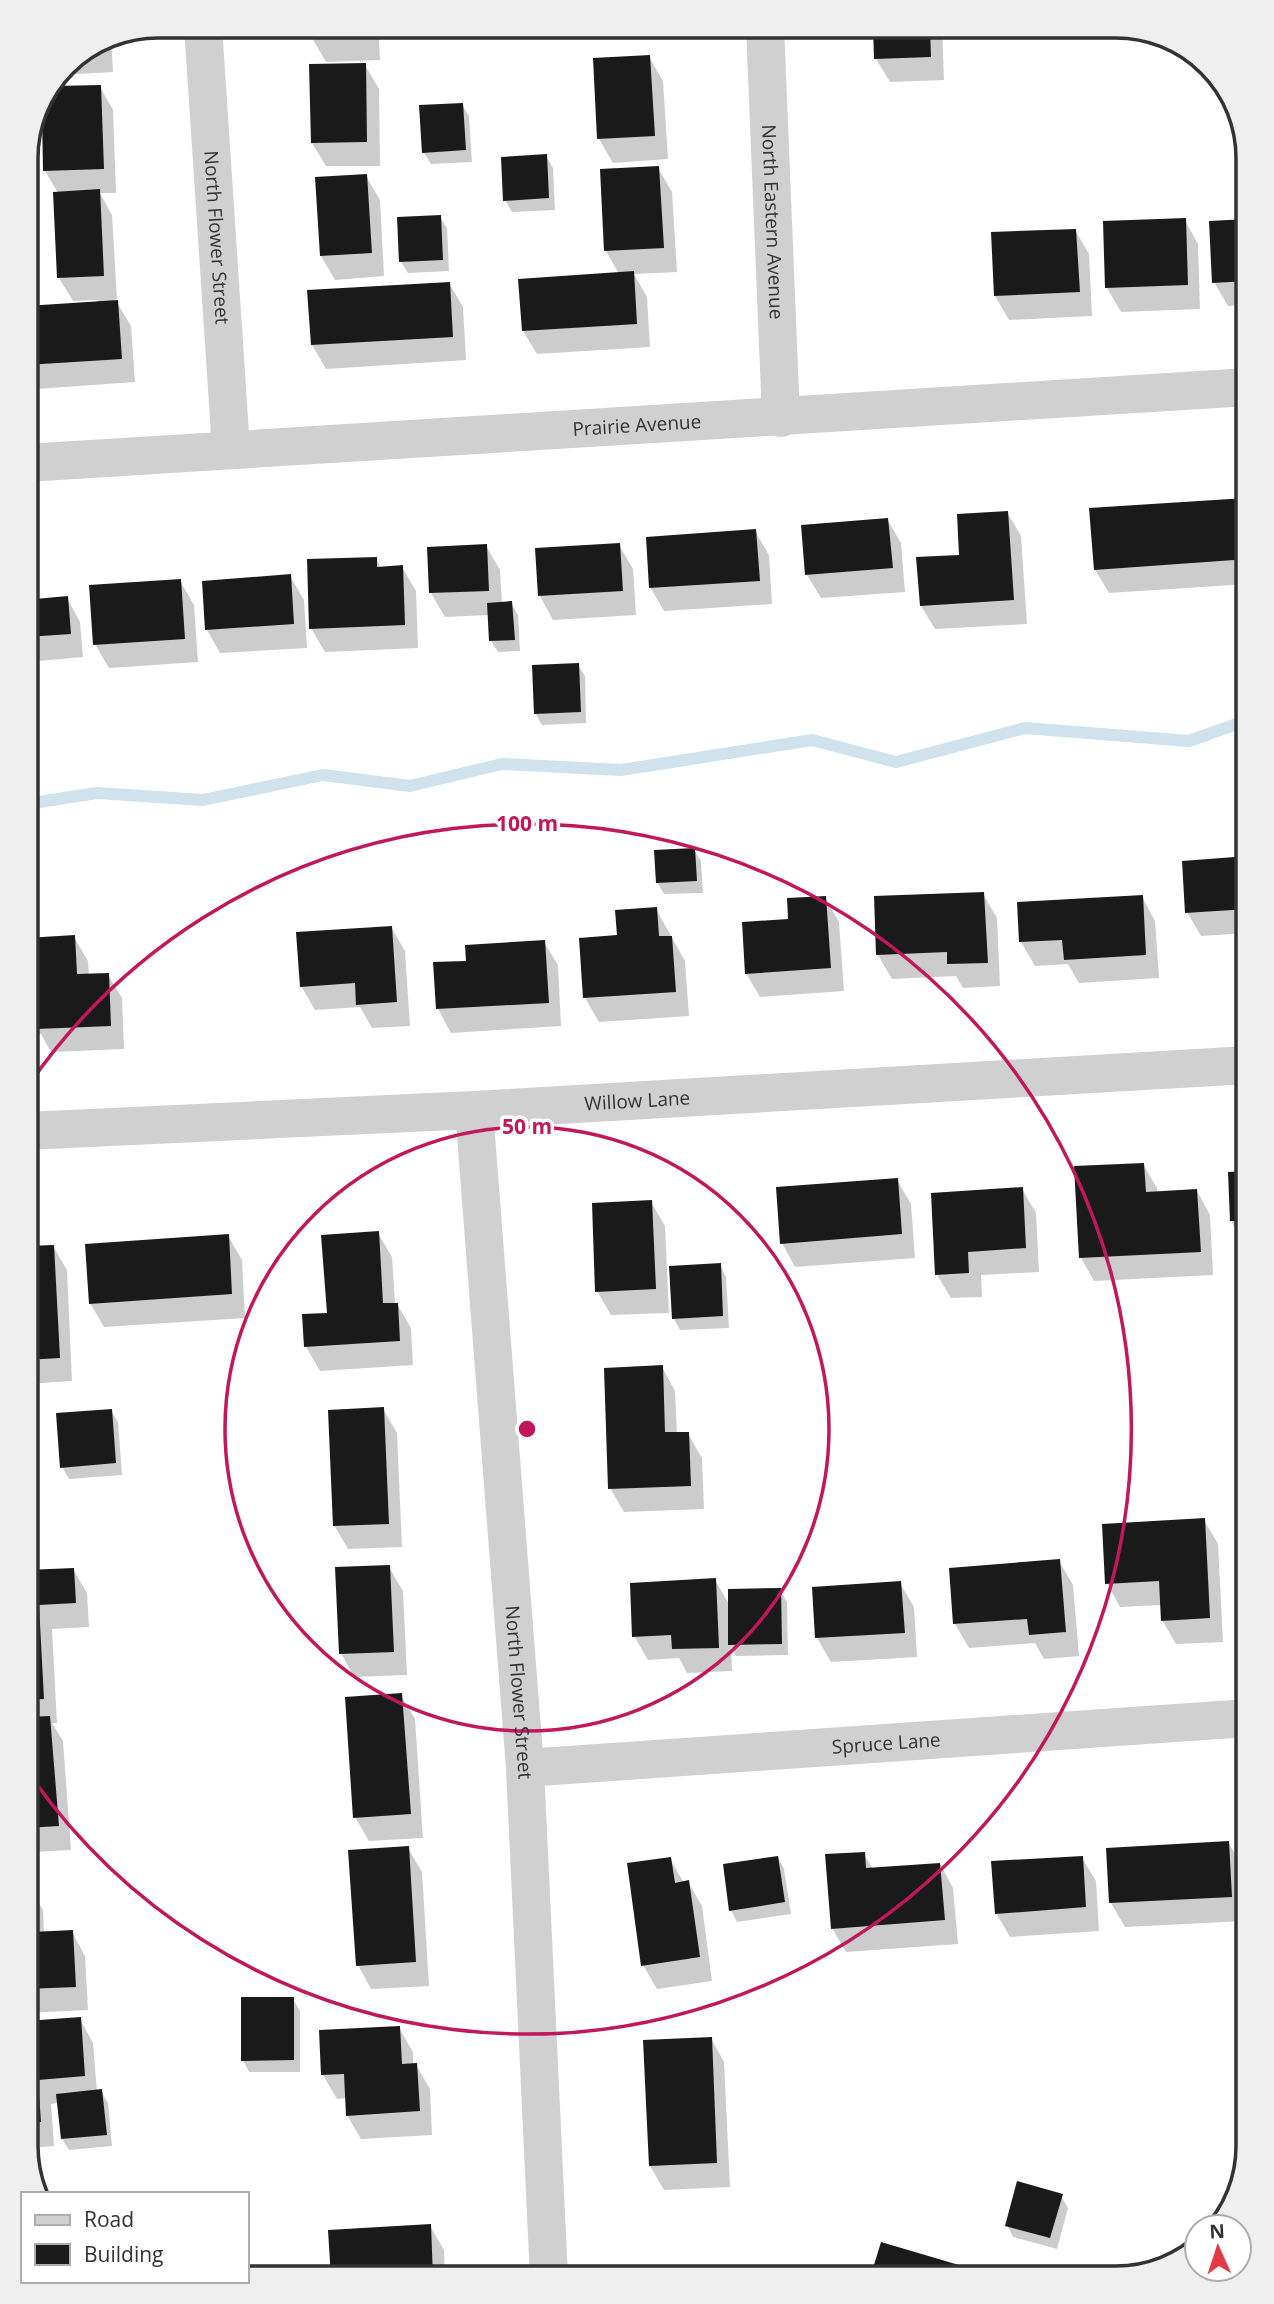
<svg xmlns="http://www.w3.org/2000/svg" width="1274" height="2304" viewBox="0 0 1274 2304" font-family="'Open Sans',sans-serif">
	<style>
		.shadow { fill: #0003 }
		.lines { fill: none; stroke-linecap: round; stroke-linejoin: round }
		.stream { stroke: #cfe2ee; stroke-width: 12 }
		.building { fill: #1a1a1a }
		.street { stroke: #d0d0d0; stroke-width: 38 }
		.ring { fill: none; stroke: #c2185b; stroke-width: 3.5 }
		.labels { text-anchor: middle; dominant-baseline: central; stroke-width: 7; stroke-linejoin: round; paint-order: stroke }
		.street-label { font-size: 19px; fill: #333; stroke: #fff }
		.rim { fill: none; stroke: #333; stroke-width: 3.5 }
		.centre { fill: #c2185b; stroke: #fff; stroke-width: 3.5 }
		.ring-label { font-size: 21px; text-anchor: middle; font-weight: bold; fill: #c2185b; stroke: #fff; stroke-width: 7; stroke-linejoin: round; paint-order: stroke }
	</style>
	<rect width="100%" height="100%" fill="#fff"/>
	<path class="shadow" d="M312 26H378L380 60 326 62 312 38Z
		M416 26H465V35L422 36Z
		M875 26 942 27 944 80 890 82 876 59Z
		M108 36H111L113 72 61 75 65 65Z
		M649 57 663 81 668 159 613 163 599 139 594 60Z
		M365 65 379 89 380 166H326L312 143Z
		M100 87 113 110 116 193H100L112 215 117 299H115L131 326 135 382 36 389 26 372V308L98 303V300L73 301 59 278 58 193 45 171 43 113 55 88Z
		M462 105 469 116 472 162 431 164 424 153Z
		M546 156 553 168 555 210 512 212 505 200Z
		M658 168 672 192 677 272 634 274 647 297 650 347 537 354 523 331 619 274 606 251Z
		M366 176 380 200 384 276 335 280 321 256Z
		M440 217 447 228 449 271 408 273 401 262Z
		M1185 220 1198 244 1200 309 1121 312 1107 288Z
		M1248 221V305L1228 306 1214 282Z
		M1075 230 1089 254 1092 316 1009 320 995 296Z
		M449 283 463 307 466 360 326 369 312 345 309 292Z
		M1245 499 1248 505V584L1109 593 1095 570Z
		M1007 512 1021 536 1027 624 935 629 921 606 961 557Z
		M887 519 901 543 905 592 821 598 807 575Z
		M755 531 769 555 772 604 664 611 650 587Z
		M619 545 633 569 636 615 553 620 540 596 537 550Z
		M486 546 500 570 502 604 511 603 518 615 520 651 498 652 491 641 489 615 445 617 431 593Z
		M376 558 381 568 402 567 416 591 418 648 325 652 311 628Z
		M290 576 304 600 307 648 220 653 207 630Z
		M180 581 194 605 198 662 109 668 95 644Z
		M26 590H33L39 600 67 598 80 622 83 657 26 662Z
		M578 665 585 676 586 723 542 725 535 713Z
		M694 850 701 861 703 893 664 894 657 882Z
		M1248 858V933L1201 936 1187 912Z
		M983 894 997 918 1000 986 963 988 956 976 892 979 878 955Z
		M1142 897 1155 921 1159 978 1079 983 1068 964 1035 966 1021 942 1019 904Z
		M825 898 839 922 844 991 760 997 746 973Z
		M656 909 685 961 689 1016 599 1022 585 998 618 937Z
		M391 927 405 951 410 1026 372 1028 360 1007 315 1010 301 986Z
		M74 937 88 961 89 976 108 975 122 998 124 1049 51 1052 41 1034 26 1035V940Z
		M544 942 558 965 561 1026 451 1033 438 1009 468 962Z
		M1143 1164 1157 1188V1193L1197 1191 1210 1215 1213 1275 1094 1281 1081 1258Z
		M1248 1173V1245H1245L1231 1221Z
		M897 1180 911 1204 915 1258 795 1267 782 1243Z
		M1022 1189 1036 1213 1039 1272 981 1275 982 1297 951 1298 937 1275Z
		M651 1202 665 1226 669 1313 611 1315 597 1291Z
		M378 1233 392 1257 395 1304H397L411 1328 413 1365 320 1371 306 1347 328 1315Z
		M228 1236 242 1260 245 1318 104 1327 90 1303Z
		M53 1246 67 1270 72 1381 26 1384V1247Z
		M720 1265 726 1277 729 1328 680 1330 674 1319Z
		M662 1367 675 1391 677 1434H688L702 1458 704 1509 624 1512 610 1488Z
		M383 1409 397 1433 402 1547 348 1549 334 1525Z
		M111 1411 118 1422 122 1475 69 1479 62 1467Z
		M26 1465 30 1472 32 1565H26Z
		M1204 1520 1218 1544 1223 1642 1176 1644 1162 1620V1605L1120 1607 1107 1583Z
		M1059 1561 1073 1585 1079 1656 1044 1659 1035 1643 969 1648 955 1624 951 1570Z
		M389 1567 403 1591 407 1675 354 1677 341 1653Z
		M73 1569 87 1593 89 1627 52 1629 57 1723H52L63 1741 71 1850 35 1852 36 1869 26 1870V1572Z
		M715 1580 730 1606 780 1590 787 1602 788 1655 736 1656 731 1646 732 1671 687 1673 679 1658 648 1660 634 1636Z
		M900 1583 914 1607 917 1657 831 1662 817 1638 814 1588Z
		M401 1695 415 1719 423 1838 369 1841 355 1817Z
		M1228 1842 1242 1866 1245 1921 1125 1927 1111 1903 1108 1849Z
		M408 1848 422 1872 429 1986 371 1989 358 1965Z
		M864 1854 873 1869 940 1864 953 1888 958 1944 846 1952 832 1928Z
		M778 1857 784 1869 791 1914 737 1922 731 1910Z
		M1082 1858 1096 1881 1099 1931 1010 1937 996 1913Z
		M670 1859 684 1883 688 1882 702 1906 712 1981 657 1989 643 1965Z
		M26 1886H29L43 1910 44 1933 72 1932 85 1956 88 2010 26 2013Z
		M293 1999 300 2011V2072H249L243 2060Z
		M80 2019 93 2043 97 2092 101 2091 108 2103 112 2146 69 2150 62 2139 59 2103 51 2104 54 2146 27 2148 26 2023Z
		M399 2028 413 2052V2065H416L430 2089 432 2135 361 2139 347 2115V2098L337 2099 323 2075Z
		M711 2038 724 2062 730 2187 664 2190 650 2166Z
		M33 2178H35L44 2194H36Z
		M1061 2196 1068 2208 1057 2249 1013 2237 1007 2225Z
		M430 2226 444 2250 445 2278H332Z"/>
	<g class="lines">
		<path class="stream" d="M26 804 97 793 203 800 323 775 410 786 502 764 621 770 812 740 896 762 1025 728 1189 741 1248 720"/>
	</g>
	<path class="building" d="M310 26H366L367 37 311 39Z
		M873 26 930 27 931 57 874 59Z
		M650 55 655 136 597 139 593 58Z
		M366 63 367 142 311 143 309 64Z
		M101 85 104 169 43 171 42 116 55 86Z
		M463 103 466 150 422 153 419 105Z
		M547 154 549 198 503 201 501 157Z
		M659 166 664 248 604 251 600 169Z
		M367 174 372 253 320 256 315 177Z
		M100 189 104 276 57 278 53 192Z
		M441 215 443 260 399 262 397 217Z
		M1186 218 1188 285 1105 288 1103 221Z
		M1248 219V281L1212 283 1209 221Z
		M1076 229 1080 292 994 296 991 232Z
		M634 271 637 324 522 331 518 279Z
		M450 282 453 337 311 345 307 290Z
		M118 300 122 359 26 365V306Z
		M1246 498 1248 559 1094 570 1089 508Z
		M1008 511 1014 600 920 606 916 557 959 555 957 514Z
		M888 518 893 568 805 575 801 525Z
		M756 529 760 581 649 588 646 537Z
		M620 543 623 591 538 596 535 548Z
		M487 544 489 591 429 593 427 547Z
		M377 557V567L403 565 405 625 309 629 307 559Z
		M291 574 294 624 205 630 202 581Z
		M181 579 185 639 93 645 89 585Z
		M34 588 35 599 68 596 71 634 26 637V589Z
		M512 601 515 640 489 641 487 603Z
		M579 663 581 712 534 714 532 665Z
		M695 848 697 881 656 883 654 850Z
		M1248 856V909L1185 913 1182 861Z
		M984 892 988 963 947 964V952L876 955 874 896Z
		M1143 895 1146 955 1064 960 1062 940 1019 942 1017 902Z
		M826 896 831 968 745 974 742 922 788 919 787 898Z
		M657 907 659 936H672L676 992 583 998 579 938 617 935 615 910Z
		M392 926 397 1002 356 1005 355 983 300 987 296 932Z
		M75 935 77 974 109 973 111 1026 36 1029 35 1010 26 1011V938Z
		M545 940 549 1003 436 1009 433 962 466 961 465 945Z
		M1144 1163 1146 1192 1197 1189 1201 1252 1079 1258 1074 1166Z
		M1248 1171V1221H1230L1228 1172Z
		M898 1178 902 1234 780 1244 776 1187Z
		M1023 1187 1026 1248 968 1252 969 1273 935 1275 931 1193Z
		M652 1200 656 1289 595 1292 592 1203Z
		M379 1231 383 1303H398L400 1341 304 1347 302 1314 327 1313 321 1235Z
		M229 1234 232 1294 89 1304 85 1244Z
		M54 1245 60 1358 26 1360V1246Z
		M721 1263 723 1316 672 1319 669 1266Z
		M663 1365 665 1432H689L691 1486 608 1489 604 1368Z
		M384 1407 389 1524 333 1526 328 1410Z
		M112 1409 116 1463 60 1468 56 1413Z
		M1205 1518 1210 1618 1161 1621 1159 1581 1105 1584 1102 1524Z
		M1060 1559 1066 1632 1029 1635 1027 1619 953 1624 949 1568Z
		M1248 1561V1603H1244L1241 1562Z
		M390 1565 394 1652 339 1654 335 1567Z
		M74 1568 76 1603 39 1605 44 1699 26 1700V1570Z
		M716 1578 719 1648 672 1649 671 1635 632 1637 630 1583Z
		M901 1581 905 1633 815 1638 812 1587Z
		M781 1588 782 1644 728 1645V1589Z
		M402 1693 411 1814 353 1818 345 1697Z
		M50 1716 59 1826 26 1828V1717Z
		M1229 1841 1232 1897 1109 1903 1106 1848Z
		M409 1846 416 1962 356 1966 348 1850Z
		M865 1852 866 1868 940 1863 945 1920 831 1929 825 1854Z
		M778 1856 785 1902 729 1911 723 1864Z
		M1083 1856 1086 1907 995 1914 991 1861Z
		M671 1857 675 1883 689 1880 700 1957 641 1966 627 1863Z
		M26 1884H30L32 1932 73 1930 76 1987 26 1989Z
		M241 1997H294V2060L241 2061Z
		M81 2017 85 2076 38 2080 41 2122 26 2123V2021Z
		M400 2026 402 2064 417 2063 420 2111 346 2116 344 2074 321 2075 319 2030Z
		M712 2037 717 2163 649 2166 643 2040Z
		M102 2089 107 2135 61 2139 56 2094Z
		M1017 2181 1063 2194 1050 2238 1005 2226Z
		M431 2224 433 2278H331L328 2230Z
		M881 2242 969 2268 966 2278H870Z
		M665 2266 732 2276V2278H664Z"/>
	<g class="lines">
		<g class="street">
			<path id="s1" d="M203 26 231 449"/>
			<path id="s2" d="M765 26 781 418"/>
			<path id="s3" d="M26 463 1248 387"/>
			<path id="s4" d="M474 1110 525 1768 549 2278"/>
			<path id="s5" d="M26 1131 474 1110 1248 1065"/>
			<path id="s6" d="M525 1768 1248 1718"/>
		</g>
	</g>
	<g class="ring">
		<circle cx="527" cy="1429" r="302"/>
		<path d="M28 1086A605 605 0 1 1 28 1772"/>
	</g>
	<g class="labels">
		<g class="street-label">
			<text stroke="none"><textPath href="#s2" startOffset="196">North Eastern Avenue</textPath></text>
			<text stroke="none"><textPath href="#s1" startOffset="212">North Flower Street</textPath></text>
			<text stroke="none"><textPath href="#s3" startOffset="612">Prairie Avenue</textPath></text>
			<text stroke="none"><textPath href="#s5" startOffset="612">Willow Lane</textPath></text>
			<text stroke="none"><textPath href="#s4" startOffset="584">North Flower Street</textPath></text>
			<text stroke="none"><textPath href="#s6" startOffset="362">Spruce Lane</textPath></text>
		</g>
	</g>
	<path d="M0 0H1274V2304H0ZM158 38H1116A120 120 0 0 1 1236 158V2146A120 120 0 0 1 1116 2266H158A120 120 0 0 1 38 2146V158A120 120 0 0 1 158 38Z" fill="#efefef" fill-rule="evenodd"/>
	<path class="rim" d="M158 38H1116A120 120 0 0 1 1236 158V2146A120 120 0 0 1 1116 2266H158A120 120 0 0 1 38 2146V158A120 120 0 0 1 158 38Z"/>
	<circle cx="527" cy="1429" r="10" class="centre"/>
	<g class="ring-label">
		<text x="527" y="831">100 m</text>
		<text x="527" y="1134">50 m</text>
	</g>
	<rect x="21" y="2192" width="228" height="91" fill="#ffffff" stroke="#adadad" stroke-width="2"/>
	<rect x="35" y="2215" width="35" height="10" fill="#d0d0d0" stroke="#adadad" stroke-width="2"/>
	<text x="84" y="2227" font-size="21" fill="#333333">Road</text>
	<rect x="35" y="2244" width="35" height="21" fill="#1a1a1a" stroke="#adadad" stroke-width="2"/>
	<text x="84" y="2262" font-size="21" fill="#333333">Building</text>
	<g transform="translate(1218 2248) rotate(357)"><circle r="33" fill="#ffffff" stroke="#adadad" stroke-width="2"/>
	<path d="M0-5L12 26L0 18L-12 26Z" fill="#e63946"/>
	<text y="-10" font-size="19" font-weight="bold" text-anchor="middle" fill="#333333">N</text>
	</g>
</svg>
